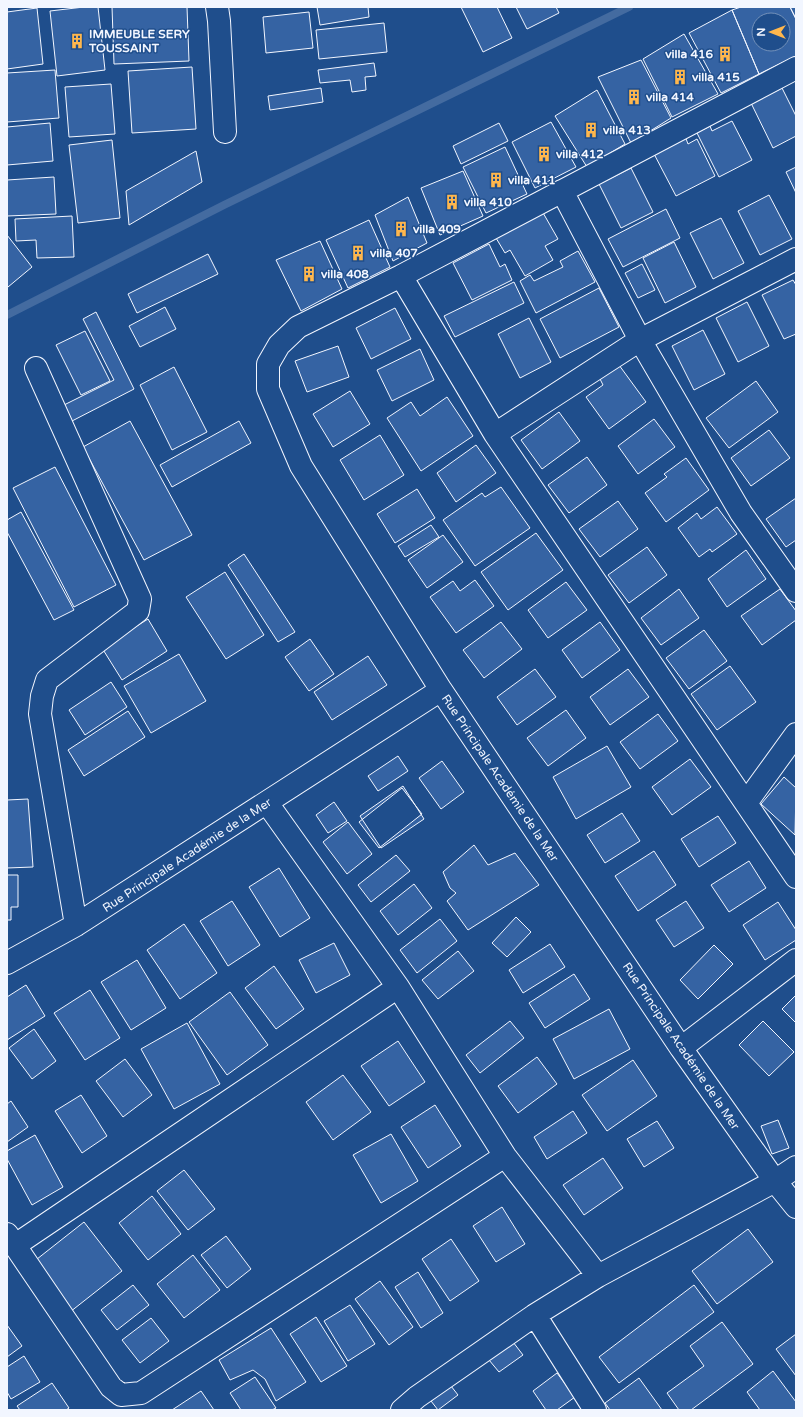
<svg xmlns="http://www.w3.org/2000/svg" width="803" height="1417" viewBox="0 0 803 1417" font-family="'Varela Round',sans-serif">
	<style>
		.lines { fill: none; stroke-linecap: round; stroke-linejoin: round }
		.stream { stroke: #446ba0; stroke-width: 8 }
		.building { fill: #3563a3; stroke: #f2f6ff; fill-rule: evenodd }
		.street-casing { stroke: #f2f6ff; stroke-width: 24 }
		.street { stroke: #1f4e8c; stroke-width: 22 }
		.labels { text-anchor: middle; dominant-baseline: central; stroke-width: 3; stroke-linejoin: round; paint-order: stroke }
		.poi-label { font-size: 12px; font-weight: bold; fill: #f2f6ff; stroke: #1f4e8c; text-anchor: start }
		.street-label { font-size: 12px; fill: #f2f6ff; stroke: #1f4e8c }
	</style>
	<rect width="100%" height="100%" fill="#1f4e8c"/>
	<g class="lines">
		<path class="stream" d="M7 315 224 205 629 7"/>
	</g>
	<path class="building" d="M84 7H98L105 70 57 76 50 11Z
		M112 7H187L189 61 114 64Z
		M317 7H368L369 17 320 25Z
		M461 7H497L512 38 483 52Z
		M516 7H556L559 13 527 29Z
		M741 7H790L796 19V56L759 74 732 10ZM759 20H783V44H759Z
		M790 7H796V19Z
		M37 8 43 64 7 69V12Z
		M732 10 759 74 721 93 689 33Z
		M309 12 313 48 266 53 263 17Z
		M384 23 387 52 319 59 316 30Z
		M684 34 718 94 672 117 643 59Z
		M641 60 671 118 631 143 598 77Z
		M374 63 376 76 365 77 366 90 352 92 350 80 320 83 318 70Z
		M192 67 196 129 132 133 128 71Z
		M55 70 59 118 7 122V73Z
		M111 84 115 134 69 137 65 87Z
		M321 88 323 102 270 110 268 96Z
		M782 88 796 116V136L773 148 751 103Z
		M597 90 625 144 587 167 555 116Z
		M732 121 752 160 719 177 697 133 710 126 712 131Z
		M551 122 576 167 535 188 512 142Z
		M50 123 53 161 7 165V127Z
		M499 123 508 141 461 164 453 146Z
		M685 136 688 144 697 139 715 176 676 196 653 152Z
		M112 140 120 218 78 223 69 145Z
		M505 147 527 194 486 213 463 167Z
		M196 151 202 182 129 225 126 191Z
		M796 167V193L786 172Z
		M631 168 653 212 621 228 599 184Z
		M463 171 483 216 440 235 421 188Z
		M54 177 56 214 7 216V180Z
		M769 195 792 239 760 255 738 211Z
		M408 197 427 243 393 261 375 215Z
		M666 209 680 238 623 267 608 239Z
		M542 211 558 239 545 246 553 260 525 276 510 250 505 253 496 238Z
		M72 216 74 257 37 258 36 240 16 241 15 219Z
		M721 218 744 263 713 279 690 233Z
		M369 220 390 267 348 288 326 240Z
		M7 235 32 267 8 287 7 285Z
		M320 241 342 289 301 311 276 260Z
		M674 242 696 287 665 303 643 258Z
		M489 244 500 267 505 264 512 280 472 300 453 263Z
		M578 251 595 282 536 313 520 281 530 275 534 281 563 267 560 261Z
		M208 254 218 274 137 313 128 294Z
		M642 264 655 290 638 298 625 273Z
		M793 280 796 285V334L784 339 762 295Z
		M514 282 524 303 455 337 444 316Z
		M599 288 619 327 560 358 540 319Z
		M747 302 769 346 738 362 716 318Z
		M165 307 176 329 140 347 129 326Z
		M395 308 411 339 371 359 356 328Z
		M96 312 134 389 72 421 64 405 114 380 83 319Z
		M529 318 551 362 520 378 498 334Z
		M703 330 725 374 694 390 672 346Z
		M85 331 110 381 81 395 56 345Z
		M338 346 349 377 307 392 295 361Z
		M420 349 434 380 392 401 377 370Z
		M619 365 646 402 609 429 586 397 603 385 600 379Z
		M174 367 207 432 172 450 140 385Z
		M756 381 778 412 729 448 706 418Z
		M350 391 370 424 333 447 313 414Z
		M447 397 473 436 421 471 387 418 411 402 420 416Z
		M559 412 580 441 542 469 521 440Z
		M654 419 675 447 638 474 618 446Z
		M130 421 192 535 144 560 83 447Z
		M239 421 251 443 172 487 160 465Z
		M769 430 790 458 751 486 731 458Z
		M380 435 404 475 364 500 340 460Z
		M476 445 496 473 456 502 437 473Z
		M587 457 607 485 569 513 548 485Z
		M686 458 709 490 666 522 645 493 667 477 664 474Z
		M55 467 116 585 74 607 13 488Z
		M501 487 530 528 475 566 443 520 482 493 485 497Z
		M417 489 435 518 395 543 377 514Z
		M796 498V540L786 547 766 519Z
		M618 501 638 529 600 557 579 529Z
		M717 507 737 534 712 552 710 549 699 557 678 528 697 513 701 519Z
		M21 512 74 610 54 620 7 532V520Z
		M431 525 439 537 405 557 398 546Z
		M536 533 563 570 508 610 481 572Z
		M443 535 463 562 427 588 408 560Z
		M647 547 667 575 629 603 608 575Z
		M746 550 766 579 727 607 708 579Z
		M244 554 295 632 278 642 228 565Z
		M225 572 264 635 226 659 186 597Z
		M475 580 494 606 456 633 430 597 453 581 460 591Z
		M566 582 587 610 548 638 528 610Z
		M679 589 699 618 661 645 641 618Z
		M780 589 796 611V620L762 645 741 616Z
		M148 619 167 651 122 680 102 648Z
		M501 622 522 649 484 678 463 650Z
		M600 622 620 650 582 678 562 650Z
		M704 630 727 661 689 689 666 658Z
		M310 639 334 674 309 691 285 657Z
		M179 654 206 701 151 733 124 686Z
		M368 656 387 685 332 720 314 692Z
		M730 666 756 702 717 730 691 694Z
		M535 669 556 697 517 725 497 697Z
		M628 669 649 697 610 725 590 697Z
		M111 682 127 707 85 735 69 710Z
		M566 710 586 738 548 766 527 738Z
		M128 711 145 737 84 776 68 750Z
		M658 714 678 741 640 769 620 742Z
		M607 746 631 787 576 819 553 777Z
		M398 756 408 771 378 791 368 776Z
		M690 759 711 787 672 815 652 787Z
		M442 761 464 792 441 809 419 778Z
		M784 777 796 788 795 835 761 804Z
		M403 786 424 819 381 848 360 816Z
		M402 788 422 814 379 848 359 822Z
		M28 799 33 867 7 868V800Z
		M334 802 347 821 328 833 316 815Z
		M622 813 640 841 605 863 587 835Z
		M718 816 736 843 699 867 681 839Z
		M348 822 372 854 347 874 323 842Z
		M474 845 488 865 515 853 539 885 468 930 447 901 456 893 450 888 443 872Z
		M654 851 676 885 638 911 615 876Z
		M396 855 410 871 371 902 358 885Z
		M749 861 766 888 729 912 711 885Z
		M279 868 310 918 280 937 249 887Z
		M7 875H18V907H11V920H7Z
		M414 884 432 908 398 935 380 911Z
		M232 901 260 945 228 966 200 921Z
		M686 901 704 928 674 947 656 920Z
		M778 902 796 930V940L765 960 743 925Z
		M516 917 531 932 507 957 492 943Z
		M440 919 457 941 417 973 400 950Z
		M184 924 217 973 180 999 147 950Z
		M334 943 350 975 316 993 299 960Z
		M550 944 565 967 523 993 509 970Z
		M714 945 733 964 698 999 680 980Z
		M458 951 474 971 438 999 422 980Z
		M137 960 166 1008 131 1030 101 982Z
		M274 966 304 1009 276 1029 245 988Z
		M574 974 590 999 545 1028 529 1003Z
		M26 985 45 1016 7 1040V997Z
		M90 990 120 1038 85 1060 54 1013Z
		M230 992 268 1045 227 1075 189 1022Z
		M796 995V1023L782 1009Z
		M609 1009 630 1049 574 1079 553 1039Z
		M510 1021 524 1038 480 1073 466 1055Z
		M763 1021 794 1052 769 1076 739 1045Z
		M187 1023 220 1084 174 1109 141 1049Z
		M34 1029 56 1061 32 1079 9 1048Z
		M398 1041 425 1082 389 1106 361 1066Z
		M537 1057 557 1084 518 1113 498 1086Z
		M125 1059 152 1095 123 1117 96 1081Z
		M633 1060 657 1096 607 1131 582 1095Z
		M343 1075 371 1112 333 1140 306 1102Z
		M81 1095 107 1136 82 1153 55 1111Z
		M11 1101 28 1127 7 1142V1104Z
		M435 1105 461 1146 428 1168 401 1127Z
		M573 1111 587 1133 547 1159 534 1137Z
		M778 1120 789 1148 772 1154 761 1126Z
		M657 1121 674 1148 644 1167 627 1139Z
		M391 1134 418 1181 381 1203 353 1155Z
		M35 1135 63 1187 32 1205 7 1159V1151Z
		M603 1158 623 1188 584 1215 563 1185Z
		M184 1170 215 1209 188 1230 157 1191Z
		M152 1196 181 1234 148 1260 119 1223Z
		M502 1207 525 1244 496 1262 473 1226Z
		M84 1222 122 1271 70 1312 32 1263Z
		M748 1229 773 1262 717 1304 692 1271Z
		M226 1236 251 1269 227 1288 201 1255Z
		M451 1239 479 1281 450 1301 422 1259Z
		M193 1255 220 1290 184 1318 157 1284Z
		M418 1272 443 1313 421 1328 395 1287Z
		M380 1281 413 1327 389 1345 355 1299Z
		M133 1285 149 1305 117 1330 101 1310Z
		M694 1285 714 1312 619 1383 599 1357Z
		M350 1305 375 1344 348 1361 324 1321Z
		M316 1317 347 1366 321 1382 290 1334Z
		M151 1318 169 1341 140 1363 122 1340Z
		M722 1322 753 1364 691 1410H679L667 1393 704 1366 690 1346Z
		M7 1325 22 1346 7 1357Z
		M271 1328 306 1382 276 1401 265 1379 253 1370 230 1380 219 1360Z
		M796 1334V1376L776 1349Z
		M513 1342 523 1355 499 1372 489 1360Z
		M24 1356 40 1382 11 1399 7 1392V1367Z
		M773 1371 796 1402V1410H760L747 1392Z
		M557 1373 575 1397 557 1410H546L533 1391Z
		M255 1377 276 1408 272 1410H241L230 1393Z
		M639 1378 662 1410H610L605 1403Z
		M52 1383 69 1408 66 1410H20L17 1406Z
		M451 1386 458 1395 438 1410 431 1401Z
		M201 1391 214 1410H172Z"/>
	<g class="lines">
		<g class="street-casing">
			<path id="street" d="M217 7 219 21 225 132
				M796 68 401 276 298 327 279 345 268 364V389L301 466 441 690 681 1048 775 1181 796 1207
				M562 191 640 340 741 513 796 591
				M401 276 495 434 796 877
				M36 368 140 599 138 611 47 680 42 696 40 714 76 925
				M495 434 640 340 796 259
				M267 803 398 987 505 1156 598 1276
				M746 803 796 734
				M7 963 76 925 441 690
				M681 1048 796 960
				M7 1234 111 1387 121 1395 141 1393 505 1156
				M14 1246 398 987
				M535 1315 595 1410
				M402 1410 417 1397 535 1315 598 1276 775 1181 796 1167"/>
		</g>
		<use href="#street" class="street"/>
	</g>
	<defs>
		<g id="building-bare" transform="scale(1.2)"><path d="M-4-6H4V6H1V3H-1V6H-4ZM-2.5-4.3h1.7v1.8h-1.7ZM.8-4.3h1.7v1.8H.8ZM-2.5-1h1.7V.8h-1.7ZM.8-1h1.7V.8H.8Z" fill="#ffb74d" stroke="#1f4e8c" stroke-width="2.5" paint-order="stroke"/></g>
	</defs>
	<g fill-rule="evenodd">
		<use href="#building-bare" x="77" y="41"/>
		<use href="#building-bare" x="725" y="54"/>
		<use href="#building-bare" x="680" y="77"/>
		<use href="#building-bare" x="634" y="97"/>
		<use href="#building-bare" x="591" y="130"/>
		<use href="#building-bare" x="544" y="154"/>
		<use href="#building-bare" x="496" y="180"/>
		<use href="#building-bare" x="452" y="202"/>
		<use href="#building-bare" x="401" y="229"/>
		<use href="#building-bare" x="358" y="253"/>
		<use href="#building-bare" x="309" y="274"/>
	</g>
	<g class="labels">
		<g class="poi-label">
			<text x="89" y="34">IMMEUBLE SERY<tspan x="89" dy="14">TOUSSAINT</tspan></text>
			<text x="713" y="54" text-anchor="end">villa 416</text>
			<text x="692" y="77">villa 415</text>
			<text x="646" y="97">villa 414</text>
			<text x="603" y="130">villa 413</text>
			<text x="556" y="154">villa 412</text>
			<text x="508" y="180">villa 411</text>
			<text x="464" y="202">villa 410</text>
			<text x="413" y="229">villa 409</text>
			<text x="370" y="253">villa 407</text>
			<text x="321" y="274">villa 408</text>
		</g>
		<g class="street-label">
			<text transform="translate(500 778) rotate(56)">Rue Principale Académie de la Mer</text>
			<text transform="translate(187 855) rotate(-33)">Rue Principale Académie de la Mer</text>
			<text transform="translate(681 1046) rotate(56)">Rue Principale Académie de la Mer</text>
		</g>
	</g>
	<rect width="803" height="1417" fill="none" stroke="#f2f6ff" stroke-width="16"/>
	<g transform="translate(771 32) rotate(270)"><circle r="19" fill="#1f4e8c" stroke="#7391ba"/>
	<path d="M0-3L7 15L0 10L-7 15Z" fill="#ffb74d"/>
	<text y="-6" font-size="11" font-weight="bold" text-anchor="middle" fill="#f2f6ff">N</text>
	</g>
</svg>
